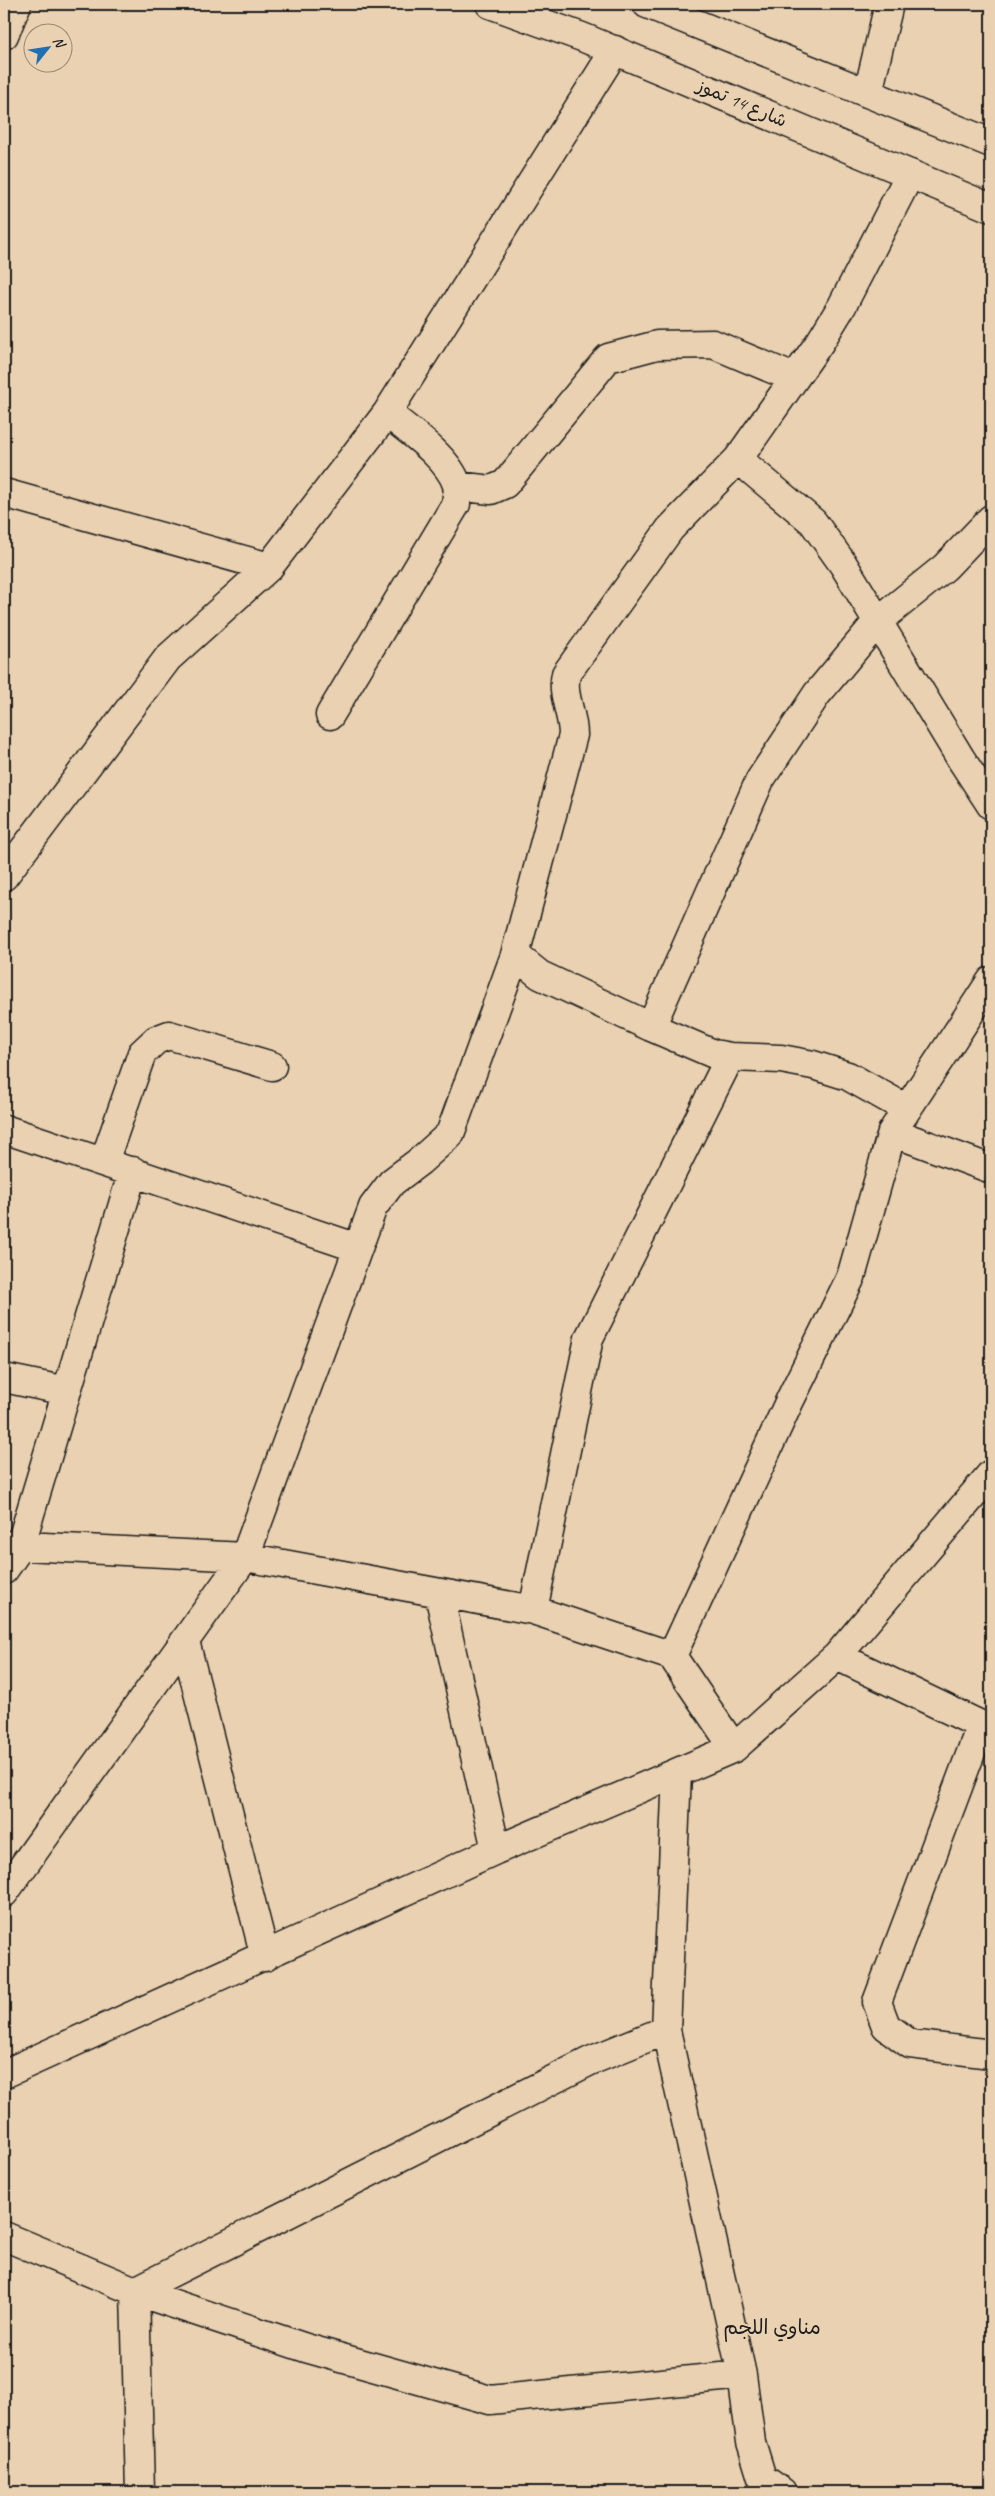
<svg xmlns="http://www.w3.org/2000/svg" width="995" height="2496" viewBox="0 0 995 2496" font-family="Caveat,'Playpen Sans Arabic',sans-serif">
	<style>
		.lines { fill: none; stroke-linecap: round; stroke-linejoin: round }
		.minor-casing { stroke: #1c1c1c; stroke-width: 31 }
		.major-casing { stroke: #1c1c1c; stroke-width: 31 }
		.minor { stroke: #e9d1b1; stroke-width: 28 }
		.major { stroke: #e9d1b1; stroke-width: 28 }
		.labels { text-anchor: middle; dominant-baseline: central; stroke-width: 4; stroke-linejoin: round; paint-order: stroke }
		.street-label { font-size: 18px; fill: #1c1c1c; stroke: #e9d1b1 }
		.quarter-label { font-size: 20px; fill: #1c1c1c; stroke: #e9d1b1 }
	</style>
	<rect width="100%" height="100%" fill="#e9d1b1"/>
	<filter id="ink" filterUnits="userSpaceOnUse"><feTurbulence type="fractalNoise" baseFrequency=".02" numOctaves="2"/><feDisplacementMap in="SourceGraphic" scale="10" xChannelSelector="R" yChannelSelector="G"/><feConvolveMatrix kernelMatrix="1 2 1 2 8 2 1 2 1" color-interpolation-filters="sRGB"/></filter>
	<g filter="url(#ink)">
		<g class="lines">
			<g class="minor-casing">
				<path id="minor" d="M4 35 17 4
					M868 93 889 4
					M738 459 813 522 843 564 961 759 991 805
					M457 486 491 490 505 484 608 358 657 345 713 344 794 378
					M4 493 269 567
					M330 715 456 504C456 499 459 490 457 485 449 458 408 430 387 413
					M4 876 168 658 269 567 387 413 615 50
					M515 955 540 975 651 1027 714 1054 730 1057 781 1059 813 1065 848 1076 907 1109
					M651 1027 760 780 817 694 877 622 945 567 991 519
					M4 1129 358 1248
					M892 1132 991 1169
					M104 1162 142 1053 156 1040 169 1035 272 1066
					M4 1378 67 1391
					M4 1545 245 1557 533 1610 672 1656 734 1748
					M4 1570 20 1547 133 1171
					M439 1594 496 1850
					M533 1610 589 1338 730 1057
					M185 1641 265 1957
					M672 1656 790 1400 851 1277 892 1132 991 981
					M837 1656 991 1730
					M981 1726 877 2002 886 2026 910 2044 991 2054
					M677 1773 666 2030 742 2375 751 2442 762 2478 782 2492
					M4 1893 245 1557 373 1207 392 1182 420 1161 450 1134 515 955 573 735C573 713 561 695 566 674L670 529 738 459 820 342 842 306 910 174
					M4 2074 496 1850 734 1748 837 1656 991 1474
					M4 2236 135 2291 306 2348 490 2400 742 2375
					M140 2492 135 2291 590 2061 666 2030"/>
			</g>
			<g class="major-casing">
				<path id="major" d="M490 4 582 37 991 208
					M647 4 991 143"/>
			</g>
			<use href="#minor" class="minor"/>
			<use href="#major" class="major"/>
		</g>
	</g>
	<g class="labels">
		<g class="street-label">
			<text transform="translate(742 103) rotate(23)">شارع 14 تموز</text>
		</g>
		<g class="quarter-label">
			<text x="772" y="2327">مناوي اللجم</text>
		</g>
	</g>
	<rect width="995" height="2496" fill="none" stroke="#e9d1b1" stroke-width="20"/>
	<rect x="10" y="10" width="975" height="2476" fill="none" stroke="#1c1c1c" stroke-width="2" filter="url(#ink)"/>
	<g transform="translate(48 48) rotate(60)"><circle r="24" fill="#e9d1b1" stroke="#978975"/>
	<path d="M0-4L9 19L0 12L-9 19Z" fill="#1f6fb2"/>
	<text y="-8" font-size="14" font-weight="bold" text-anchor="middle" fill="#1c1c1c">N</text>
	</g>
</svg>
